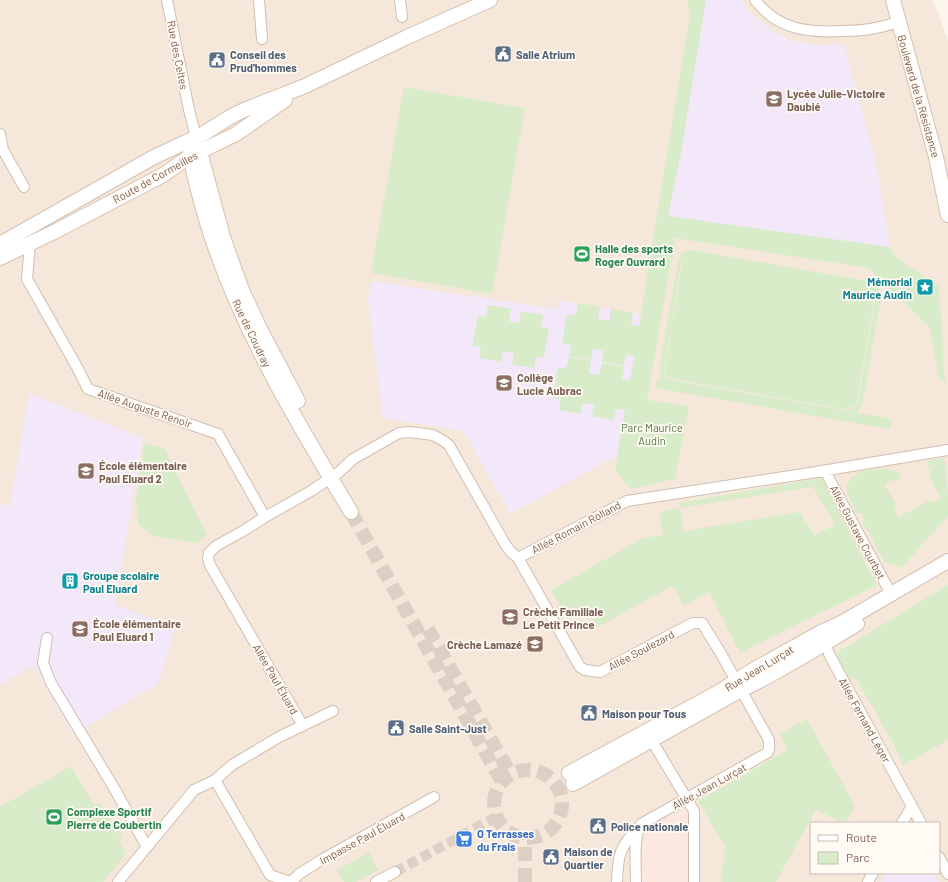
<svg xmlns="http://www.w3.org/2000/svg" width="948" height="882" viewBox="0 0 948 882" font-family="Barlow,sans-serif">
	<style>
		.residential { fill: #f5e8da; fill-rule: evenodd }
		.commercial { fill: #fde8e0 }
		.education { fill: #f3e8fa }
		.green { fill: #d8ecc9; fill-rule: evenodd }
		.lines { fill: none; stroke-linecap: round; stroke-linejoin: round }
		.street-tunnel { stroke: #dcd0c4; stroke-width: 10; stroke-dasharray: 10 5; stroke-linecap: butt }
		.secondary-tunnel { stroke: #dcd0c4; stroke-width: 14; stroke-dasharray: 14 7; stroke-linecap: butt }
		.street-casing { stroke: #d1beb0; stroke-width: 12 }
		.secondary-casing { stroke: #d6c0b0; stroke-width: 16 }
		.street { stroke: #fff; stroke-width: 10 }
		.secondary { stroke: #fff; stroke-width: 14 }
		.labels { text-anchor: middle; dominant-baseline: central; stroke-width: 3.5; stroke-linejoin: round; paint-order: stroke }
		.service-label { font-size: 11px; font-weight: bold; fill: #4e5e75; stroke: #fffaf3; text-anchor: start }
		.street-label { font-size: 11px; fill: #7a5c4d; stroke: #fffaf3 }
		.education-label { font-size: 11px; font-weight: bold; fill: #785e54; stroke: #fffaf3; text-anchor: start }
		.leisure-label { font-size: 11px; font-weight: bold; fill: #27864d; stroke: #fffaf3; text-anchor: start }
		.culture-label { font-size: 11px; font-weight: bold; fill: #0d838f; stroke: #fffaf3; text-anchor: end }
		.park-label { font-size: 11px; fill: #537a41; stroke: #fffaf3 }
		.shop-label { font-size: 11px; font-weight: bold; fill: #366cbe; stroke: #fffaf3; text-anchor: start }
	</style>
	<rect width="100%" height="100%" fill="#fdf6ec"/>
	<path class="residential" d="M0 0H933L948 40V882H0ZM811 823H939V873H811Z"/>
	<path class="commercial" d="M689 807V882H641V834Z"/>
	<path class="education" d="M706 0H741L747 10 767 27 789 40 816 45 844 44 875 159 890 247 668 216 681 153Z
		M371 281 557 309 559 300 641 314 620 454 510 514 463 431 383 418 368 302Z
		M29 393 143 438 115 605 175 627 159 681 156 685 73 734 33 665 0 685V504L10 506Z
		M886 873H934L939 882H881Z"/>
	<path class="green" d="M687 0H706L681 153 668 216 890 247 896 257 939 287 945 384 939 378 930 328 868 268 675 238 647 400 689 406 675 479 631 489 615 470 625 410 616 409 614 420 592 416 594 405 583 403 581 414 559 410 561 399 552 398 558 367 566 369 569 357 591 361 589 373 599 375 602 363 624 367 622 379 630 380 634 356 626 355 624 366 602 362 603 351 593 349 591 360 569 356 571 345 562 344 567 314 576 315 578 303 600 307 598 319 609 321 611 309 633 313 631 325 639 326 690 14Z
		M404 87 525 108 492 294 371 273Z
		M691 250 873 282 880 291 881 297 863 402 859 409 856 413 892 419 890 429 655 388 657 379H662L659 371 678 260 681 254ZM686 257 682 264 665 369 666 375 672 379 844 409C851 408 854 407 857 401L875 296 873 289 876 296 858 402C854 408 852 410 844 410L670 380 665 376 664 370 681 264Z
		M488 305 511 309 509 321 519 323 521 311 543 315 541 327 549 328 544 358 536 357 534 368 512 364 514 353 503 351 501 362 479 358 481 347 472 346 478 316 486 317Z
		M144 444 164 448 207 535 197 543 152 536 138 524 136 499Z
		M944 458 948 492V516L902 567 884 562 863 522 864 519 861 513H856L847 493V486L851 478 860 471 886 468 899 473 901 479 896 482 894 479 884 484 897 506 893 508 899 517 930 500 932 503 941 498 929 476 932 474 926 464 929 460Z
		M821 478 877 585 740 653 709 592 684 606 675 591 677 590 675 587 672 586 598 627 587 608 567 619 551 590 643 538 663 535 659 512 680 508 679 503ZM813 487 835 524 815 536 800 512 684 531 680 508Z
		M948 585V740L903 765 894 745 855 677 848 681 834 654Z
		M807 719 855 806 845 823H842L816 809 776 882H721L725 847 698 801 788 750 780 733Z
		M71 766 94 805 100 803 114 827 117 826 122 836 118 839 126 854 103 882H0V807Z
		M369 852 378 870 356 882H344L337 870Z"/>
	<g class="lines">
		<path class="street-tunnel" d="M395 872 496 817"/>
		<path class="secondary-tunnel" d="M351 512 502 782
			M428 629 511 775
			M494 804a34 34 0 1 1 68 0a34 34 0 1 1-68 0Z
			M525 882V838"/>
		<g class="street-casing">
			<path id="street" d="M167 0 189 110 196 137
				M259 0 262 39
				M400 0 402 17
				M755 0C778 30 808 33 844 31 862 31 881 28 898 22
				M0 134 3 150 24 187
				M30 244 27 279 77 367 88 389 218 434 265 517
				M825 471 891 594
				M518 558 627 501 810 473 948 450
				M47 638 43 663 51 683 114 788 147 847
				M823 638 830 656 921 823
				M303 726 210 565 208 558 209 553 216 546 243 531 265 517 311 491 338 473 353 459 399 433 410 432 433 435 442 440 449 445 505 544 510 551 518 558 580 667 585 670 600 672 689 625 694 623H702L720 652 769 740V749L767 753 641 824C633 835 636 867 636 882
				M652 741 694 811V882
				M215 780 270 875 290 882
				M902 823 912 806
				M939 857 948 874
				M118 882 194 790 215 780 232 765 279 737 333 711
				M291 882 299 874 323 859 434 797
				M376 882 395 872
				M617 882C618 855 619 848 638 828
				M868 882 873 873"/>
		</g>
		<g class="secondary-casing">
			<path id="secondary" d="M893 0 936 157 948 215
				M196 137 223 237 242 290 260 329 298 401
				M188 141C191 152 192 163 194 174 199 195 206 221 213 241 245 336 299 426 351 512
				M0 244 154 157 203 134 230 117 244 110 305 86 405 38 490 0
				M0 258 54 232 163 175 189 157 236 134 285 100
				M569 773 719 692 753 670 821 632 843 622 948 561
				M573 784 741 690C782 671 818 647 857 624"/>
		</g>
		<use href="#street" class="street"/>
		<use href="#secondary" class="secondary"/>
	</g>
	<defs>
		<g id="civic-square" transform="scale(0.9)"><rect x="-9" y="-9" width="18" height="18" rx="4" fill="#5c6f8a" stroke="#fffaf3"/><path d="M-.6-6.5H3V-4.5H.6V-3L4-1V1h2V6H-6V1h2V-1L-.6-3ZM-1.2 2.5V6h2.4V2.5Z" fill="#fff"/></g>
		<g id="school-square" transform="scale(0.9)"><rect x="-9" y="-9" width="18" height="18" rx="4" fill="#8d6e63" stroke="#fffaf3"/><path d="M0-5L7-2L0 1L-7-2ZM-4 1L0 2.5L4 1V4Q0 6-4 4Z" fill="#fff"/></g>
		<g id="stadium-square" transform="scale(0.9)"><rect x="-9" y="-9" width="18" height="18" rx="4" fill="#2e9e5b" stroke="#fffaf3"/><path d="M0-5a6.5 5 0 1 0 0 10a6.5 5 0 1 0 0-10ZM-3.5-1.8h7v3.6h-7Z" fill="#fff"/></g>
		<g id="sight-square" transform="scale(0.9)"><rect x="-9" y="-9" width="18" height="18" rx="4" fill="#0f9aa8" stroke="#fffaf3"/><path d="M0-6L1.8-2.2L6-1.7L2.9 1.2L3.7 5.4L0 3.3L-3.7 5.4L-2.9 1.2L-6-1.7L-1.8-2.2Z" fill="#fff"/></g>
		<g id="building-square" transform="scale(0.9)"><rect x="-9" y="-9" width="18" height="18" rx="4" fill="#0f9aa8" stroke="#fffaf3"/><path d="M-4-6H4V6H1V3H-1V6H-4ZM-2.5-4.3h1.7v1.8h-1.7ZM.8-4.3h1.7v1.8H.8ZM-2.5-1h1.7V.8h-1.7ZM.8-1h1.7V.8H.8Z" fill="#fff"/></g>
		<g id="supermarket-square" transform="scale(0.9)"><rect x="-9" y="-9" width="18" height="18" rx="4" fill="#3f7fe0" stroke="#fffaf3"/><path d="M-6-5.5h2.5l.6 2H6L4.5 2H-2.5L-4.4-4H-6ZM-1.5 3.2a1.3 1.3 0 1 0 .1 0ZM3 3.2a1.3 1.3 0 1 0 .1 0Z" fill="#fff"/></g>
	</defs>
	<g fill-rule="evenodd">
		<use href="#civic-square" x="503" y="54"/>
		<use href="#civic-square" x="217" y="60"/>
		<use href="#school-square" x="774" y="99"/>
		<use href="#stadium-square" x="582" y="254"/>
		<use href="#sight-square" x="925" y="287"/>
		<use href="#school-square" x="504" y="383"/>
		<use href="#school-square" x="86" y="471"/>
		<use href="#building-square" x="70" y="581"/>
		<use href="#school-square" x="510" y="617"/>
		<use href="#school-square" x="80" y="629"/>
		<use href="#school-square" x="535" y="644"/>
		<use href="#civic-square" x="589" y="713"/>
		<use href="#civic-square" x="396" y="728"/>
		<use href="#stadium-square" x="54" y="817"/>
		<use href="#civic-square" x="598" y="826"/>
		<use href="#supermarket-square" x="464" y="839"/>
		<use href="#civic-square" x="551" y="857"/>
	</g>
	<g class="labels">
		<g class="service-label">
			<text x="230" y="54">Conseil des<tspan x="230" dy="13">Prud'hommes</tspan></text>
			<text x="516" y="54">Salle Atrium</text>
			<text x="602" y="713">Maison pour Tous</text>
			<text x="409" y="728">Salle Saint-Just</text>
			<text x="611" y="826">Police nationale</text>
			<text x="564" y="851">Maison de<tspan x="564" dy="13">Quartier</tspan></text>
		</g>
		<g class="street-label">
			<text transform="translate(178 55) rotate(79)">Rue des Celtes</text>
			<text transform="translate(919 96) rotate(74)">Boulevard de la Résistance</text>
			<text transform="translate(155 177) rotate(-29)">Route de Cormeilles</text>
			<text transform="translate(252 333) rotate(64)">Rue de Coudray</text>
			<text transform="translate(145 408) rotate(19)">Allée Auguste Renoir</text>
			<text transform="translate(576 527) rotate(-28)">Allée Romain Rolland</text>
			<text transform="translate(858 532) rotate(62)">Allée Gustave Courbet</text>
			<text transform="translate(641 650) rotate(-28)">Allée Soulezard</text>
			<text transform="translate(759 668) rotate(-31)">Rue Jean Lurçat</text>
			<text transform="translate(276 679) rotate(60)">Allée Paul Éluard</text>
			<text transform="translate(865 720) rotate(61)">Allée Fernand Léger</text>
			<text transform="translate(709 786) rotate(-29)">Allée Jean Lurçat</text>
			<text transform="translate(362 838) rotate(-29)">Impasse Paul Éluard</text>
		</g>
		<g class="education-label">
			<text x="787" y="93">Lycée Julie-Victoire<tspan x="787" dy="13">Daubié</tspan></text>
			<text x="517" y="377">Collège<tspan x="517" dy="13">Lucie Aubrac</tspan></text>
			<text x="99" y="465">École élémentaire<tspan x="99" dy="13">Paul Eluard 2</tspan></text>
			<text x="523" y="611">Crèche Familiale<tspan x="523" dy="13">Le Petit Prince</tspan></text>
			<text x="93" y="623">École élémentaire<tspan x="93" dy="13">Paul Eluard 1</tspan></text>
			<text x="522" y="644" text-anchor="end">Crèche Lamazé</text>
		</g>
		<g class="leisure-label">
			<text x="595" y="248">Halle des sports<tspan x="595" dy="13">Roger Ouvrard</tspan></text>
			<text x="67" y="811">Complexe Sportif<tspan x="67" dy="13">Pierre de Coubertin</tspan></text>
		</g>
		<g class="culture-label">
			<text x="912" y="281">Mémorial<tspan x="912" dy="13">Maurice Audin</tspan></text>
			<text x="83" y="575" text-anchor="start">Groupe scolaire<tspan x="83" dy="13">Paul Eluard</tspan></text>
		</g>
		<g class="park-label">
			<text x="652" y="427">Parc Maurice<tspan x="652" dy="13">Audin</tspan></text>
		</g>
		<g class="shop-label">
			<text x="477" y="833">O Terrasses<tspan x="477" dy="13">du Frais</tspan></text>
		</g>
	</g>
	<rect x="810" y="822" width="130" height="52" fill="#fffaf3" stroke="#cabbb1"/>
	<rect x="818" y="835" width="20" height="6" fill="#ffffff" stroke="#cabbb1"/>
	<text x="846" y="842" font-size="12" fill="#7a5c4d">Route</text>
	<rect x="818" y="852" width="20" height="12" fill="#d8ecc9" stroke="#cabbb1"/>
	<text x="846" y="862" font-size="12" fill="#7a5c4d">Parc</text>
</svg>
